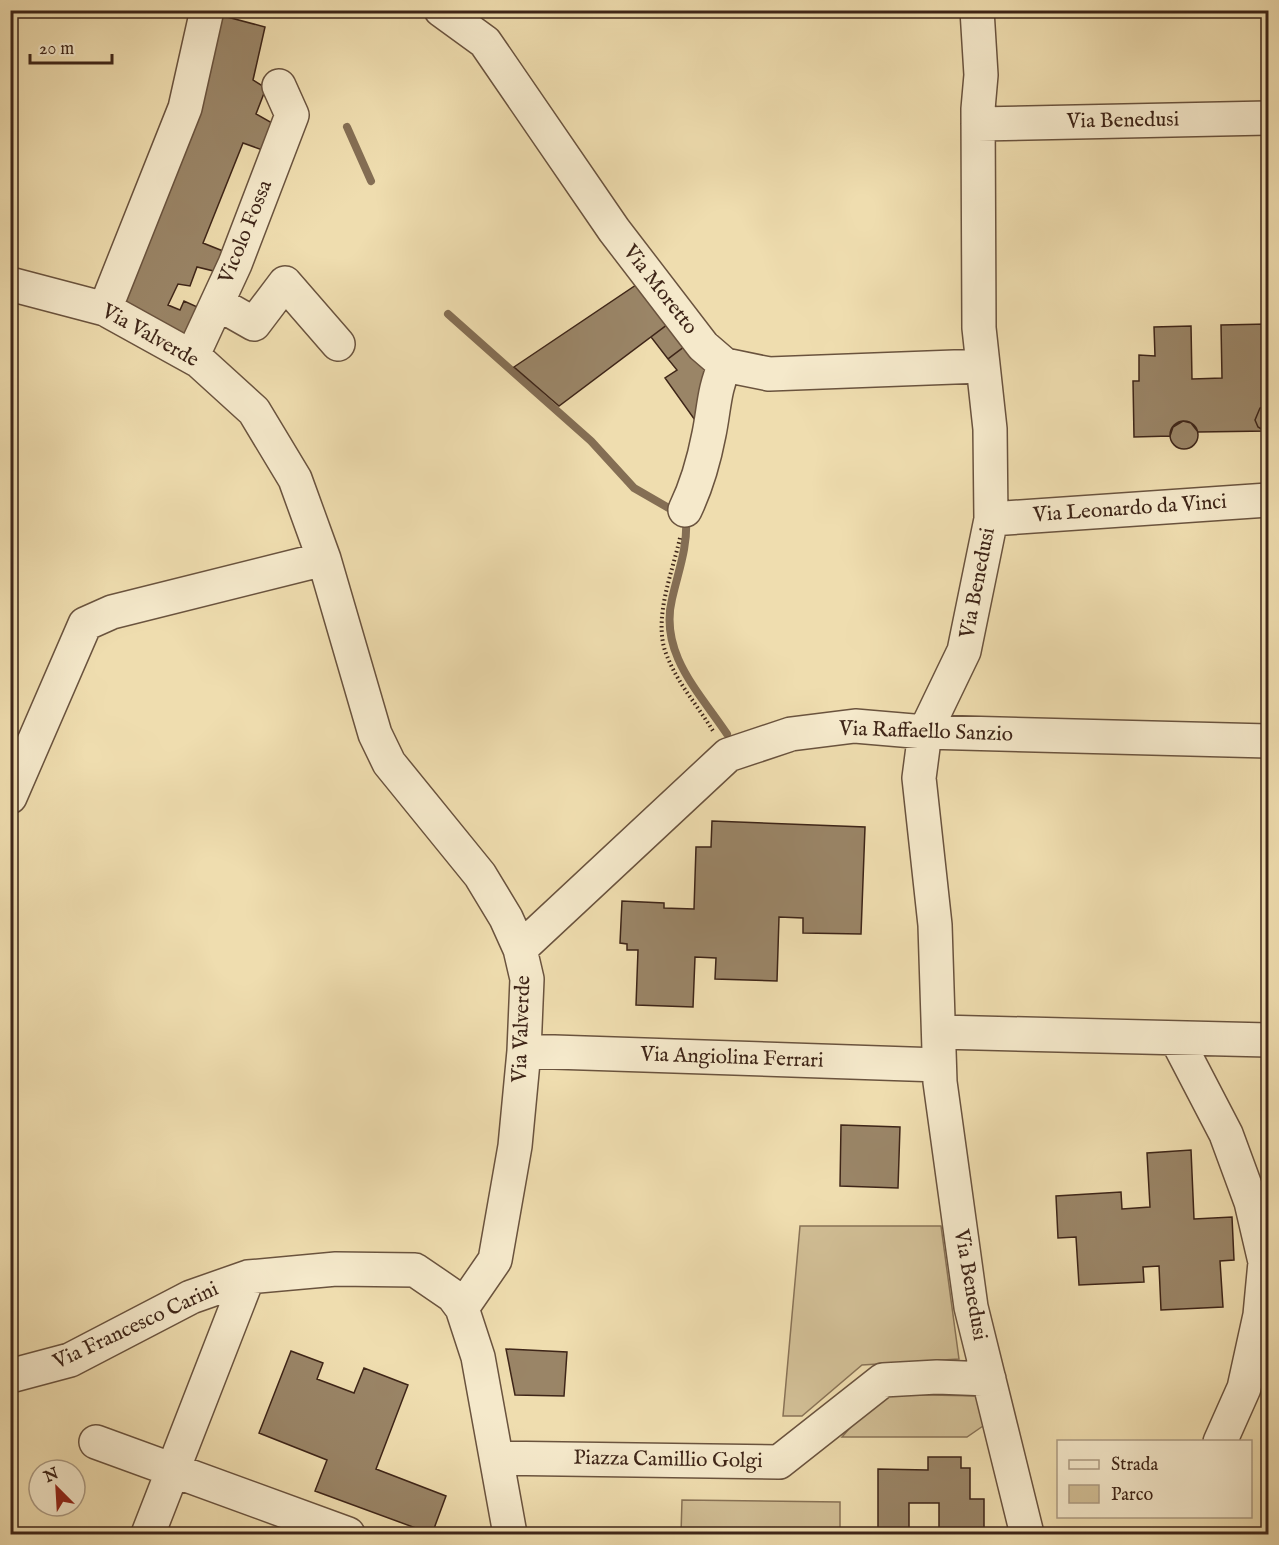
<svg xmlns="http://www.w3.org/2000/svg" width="1279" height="1545" viewBox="0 0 1279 1545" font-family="'IM FELL English',serif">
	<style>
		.green { fill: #d1be95; stroke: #887256; stroke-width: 1.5 }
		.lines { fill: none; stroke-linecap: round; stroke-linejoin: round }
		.stream { stroke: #846e54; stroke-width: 8 }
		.building { fill: #9a8567; stroke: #3e2518; stroke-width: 1.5 }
		.minor-casing { stroke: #6a533e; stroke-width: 36 }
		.path { stroke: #3e2518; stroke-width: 4; stroke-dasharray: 1.5 3; stroke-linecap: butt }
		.minor { stroke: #f5e9cb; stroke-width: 33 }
		.labels { text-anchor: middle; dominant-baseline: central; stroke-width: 6; stroke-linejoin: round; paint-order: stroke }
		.street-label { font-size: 21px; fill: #3e2518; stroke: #f5e9cb }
	</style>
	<rect width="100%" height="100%" fill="#efddaf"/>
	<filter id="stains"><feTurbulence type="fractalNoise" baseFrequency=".00333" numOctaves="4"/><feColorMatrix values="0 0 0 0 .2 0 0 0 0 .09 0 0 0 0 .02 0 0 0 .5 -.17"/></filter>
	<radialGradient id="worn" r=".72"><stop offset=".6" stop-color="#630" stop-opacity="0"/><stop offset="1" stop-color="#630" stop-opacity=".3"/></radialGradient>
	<path class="green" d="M800 1226H941L959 1359 862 1365 802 1416H783Z
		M879 1394 979 1396 983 1426 967 1437H842Z
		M682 1500 840 1502V1534H681Z"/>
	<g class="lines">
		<path class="stream" d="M347 127 371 181
			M448 314 591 441 634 488 686 518C688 547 678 572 672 599 659 653 699 692 727 734"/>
	</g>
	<path class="building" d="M216 14 265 27 253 80 266 88 256 114 281 128 271 153 243 143 203 243 233 255 226 274 197 267 190 286 178 284 168 305 180 310 184 301 204 310 187 343 114 305Z
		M642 281 672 321 559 406 514 367Z
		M672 321 689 343 668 359 651 337Z
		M1268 324V431L1198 432 1191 423 1183 421 1173 427 1170 436 1134 437 1133 381H1139V355L1155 356 1154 327 1191 326 1192 379 1222 378 1221 325Z
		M689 343 713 376 702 430 665 378 677 370 668 359Z
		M1268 405V431L1266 432 1258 427 1255 420 1260 408Z
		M1170 435a14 14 0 1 1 28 0a14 14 0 1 1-28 0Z
		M712 821 865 827 861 934 803 933V918L779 917 777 981 715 979 716 958 695 957 693 1007 636 1005 638 950H627V944L620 943 622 901 664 903V908L694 909 696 847H711Z
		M841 1125 900 1127 898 1188 840 1186Z
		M1191 1150 1194 1219 1232 1217 1234 1260 1220 1261 1223 1307 1161 1310 1159 1266 1143 1267 1144 1282 1079 1285 1076 1237 1058 1238 1056 1196 1121 1192 1122 1209 1150 1207 1147 1153Z
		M506 1349 567 1352 564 1396 515 1395Z
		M291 1351 323 1363 317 1379 354 1393 364 1368 408 1385 376 1469 446 1496 432 1534 315 1491 327 1460 259 1433Z
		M928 1457H961V1468H970V1499H984V1534H939V1503H909V1534H878V1469L928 1470Z"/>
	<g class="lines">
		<g class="minor-casing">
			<path id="minor" d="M441 10 485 42 614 230 703 346 725 365 769 374 981 366
				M977 10 981 75 978 109 979 328 990 429 991 519 964 651 925 732 919 778 935 925 940 1082 971 1307 1027 1534
				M978 124 1268 118
				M10 284 105 309 199 361 254 411 295 479 324 559 375 734 389 763 480 875 506 918 520 949 527 979 524 1051 515 1146 495 1260 462 1308
				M217 303 254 324 285 283 338 344
				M105 309 185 108 207 10
				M192 357 235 264 292 115 279 86
				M685 510C697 485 704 460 709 434 714 410 714 388 725 365
				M991 519 1268 500
				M10 797 85 624 112 612 324 559
				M520 949 728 755 791 734 855 726 925 732 1268 741
				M939 1032 1268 1040
				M1176 1038 1226 1134 1251 1202 1265 1262 1260 1315 1244 1388 1220 1442
				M524 1051 939 1065
				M10 1376 70 1360 191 1297 248 1277 336 1269 415 1270 453 1296 462 1308 478 1357 510 1534
				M96 1442 348 1534
				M498 1458 779 1462 883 1380 937 1377 989 1379
				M148 1534 248 1277"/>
		</g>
		<path class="path" d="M680 538C672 574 652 621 667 656 678 684 698 706 713 731"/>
		<use href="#minor" class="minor"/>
	</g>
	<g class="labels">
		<g class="street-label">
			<text transform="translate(1123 121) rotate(-1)">Via Benedusi</text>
			<text transform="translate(246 232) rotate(-68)">Vicolo Fossa</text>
			<text transform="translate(660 290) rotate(52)">Via Moretto</text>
			<text transform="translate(150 336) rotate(29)">Via Valverde</text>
			<text transform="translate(1130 509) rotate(-4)">Via Leonardo da Vinci</text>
			<text transform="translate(978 583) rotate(-79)">Via Benedusi</text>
			<text transform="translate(926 732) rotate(2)">Via Raffaello Sanzio</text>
			<text transform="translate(522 1029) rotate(-88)">Via Valverde</text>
			<text transform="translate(732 1058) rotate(2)">Via Angiolina Ferrari</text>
			<text transform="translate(970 1285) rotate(80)">Via Benedusi</text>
			<text transform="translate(136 1326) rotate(-25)">Via Francesco Carini</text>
			<text transform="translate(668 1460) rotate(1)">Piazza Camillio Golgi</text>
		</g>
	</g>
	<rect width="1279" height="1545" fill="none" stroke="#efddaf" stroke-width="36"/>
	<rect x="12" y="12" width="1255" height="1521" fill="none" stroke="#3e2518" stroke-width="3"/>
	<rect x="18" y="18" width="1243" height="1509" fill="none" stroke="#3e2518" stroke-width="1.5"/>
	<rect x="1057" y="1440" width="195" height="78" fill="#f5e9cb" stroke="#ac9b83" stroke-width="1.5"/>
	<rect x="1069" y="1460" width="30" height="9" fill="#f5e9cb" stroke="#ac9b83" stroke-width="1.5"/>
	<text x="1111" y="1470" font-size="18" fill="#3e2518">Strada</text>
	<rect x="1069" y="1485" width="30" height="18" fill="#d1be95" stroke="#ac9b83" stroke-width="1.5"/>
	<text x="1111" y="1500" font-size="18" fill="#3e2518">Parco</text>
	<g transform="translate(57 1488) rotate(336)"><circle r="28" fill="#f5e9cb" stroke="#ac9b83" stroke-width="1.5"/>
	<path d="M0-4.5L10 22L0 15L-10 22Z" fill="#8f2418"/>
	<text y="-9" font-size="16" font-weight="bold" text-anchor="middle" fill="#3e2518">N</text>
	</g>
	<path d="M30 54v9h82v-9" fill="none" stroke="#3e2518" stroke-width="3"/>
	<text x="39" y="54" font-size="18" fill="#3e2518" stroke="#f5e9cb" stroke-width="4.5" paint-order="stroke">20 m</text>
	<rect width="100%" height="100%" filter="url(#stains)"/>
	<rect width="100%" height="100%" fill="url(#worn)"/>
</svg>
